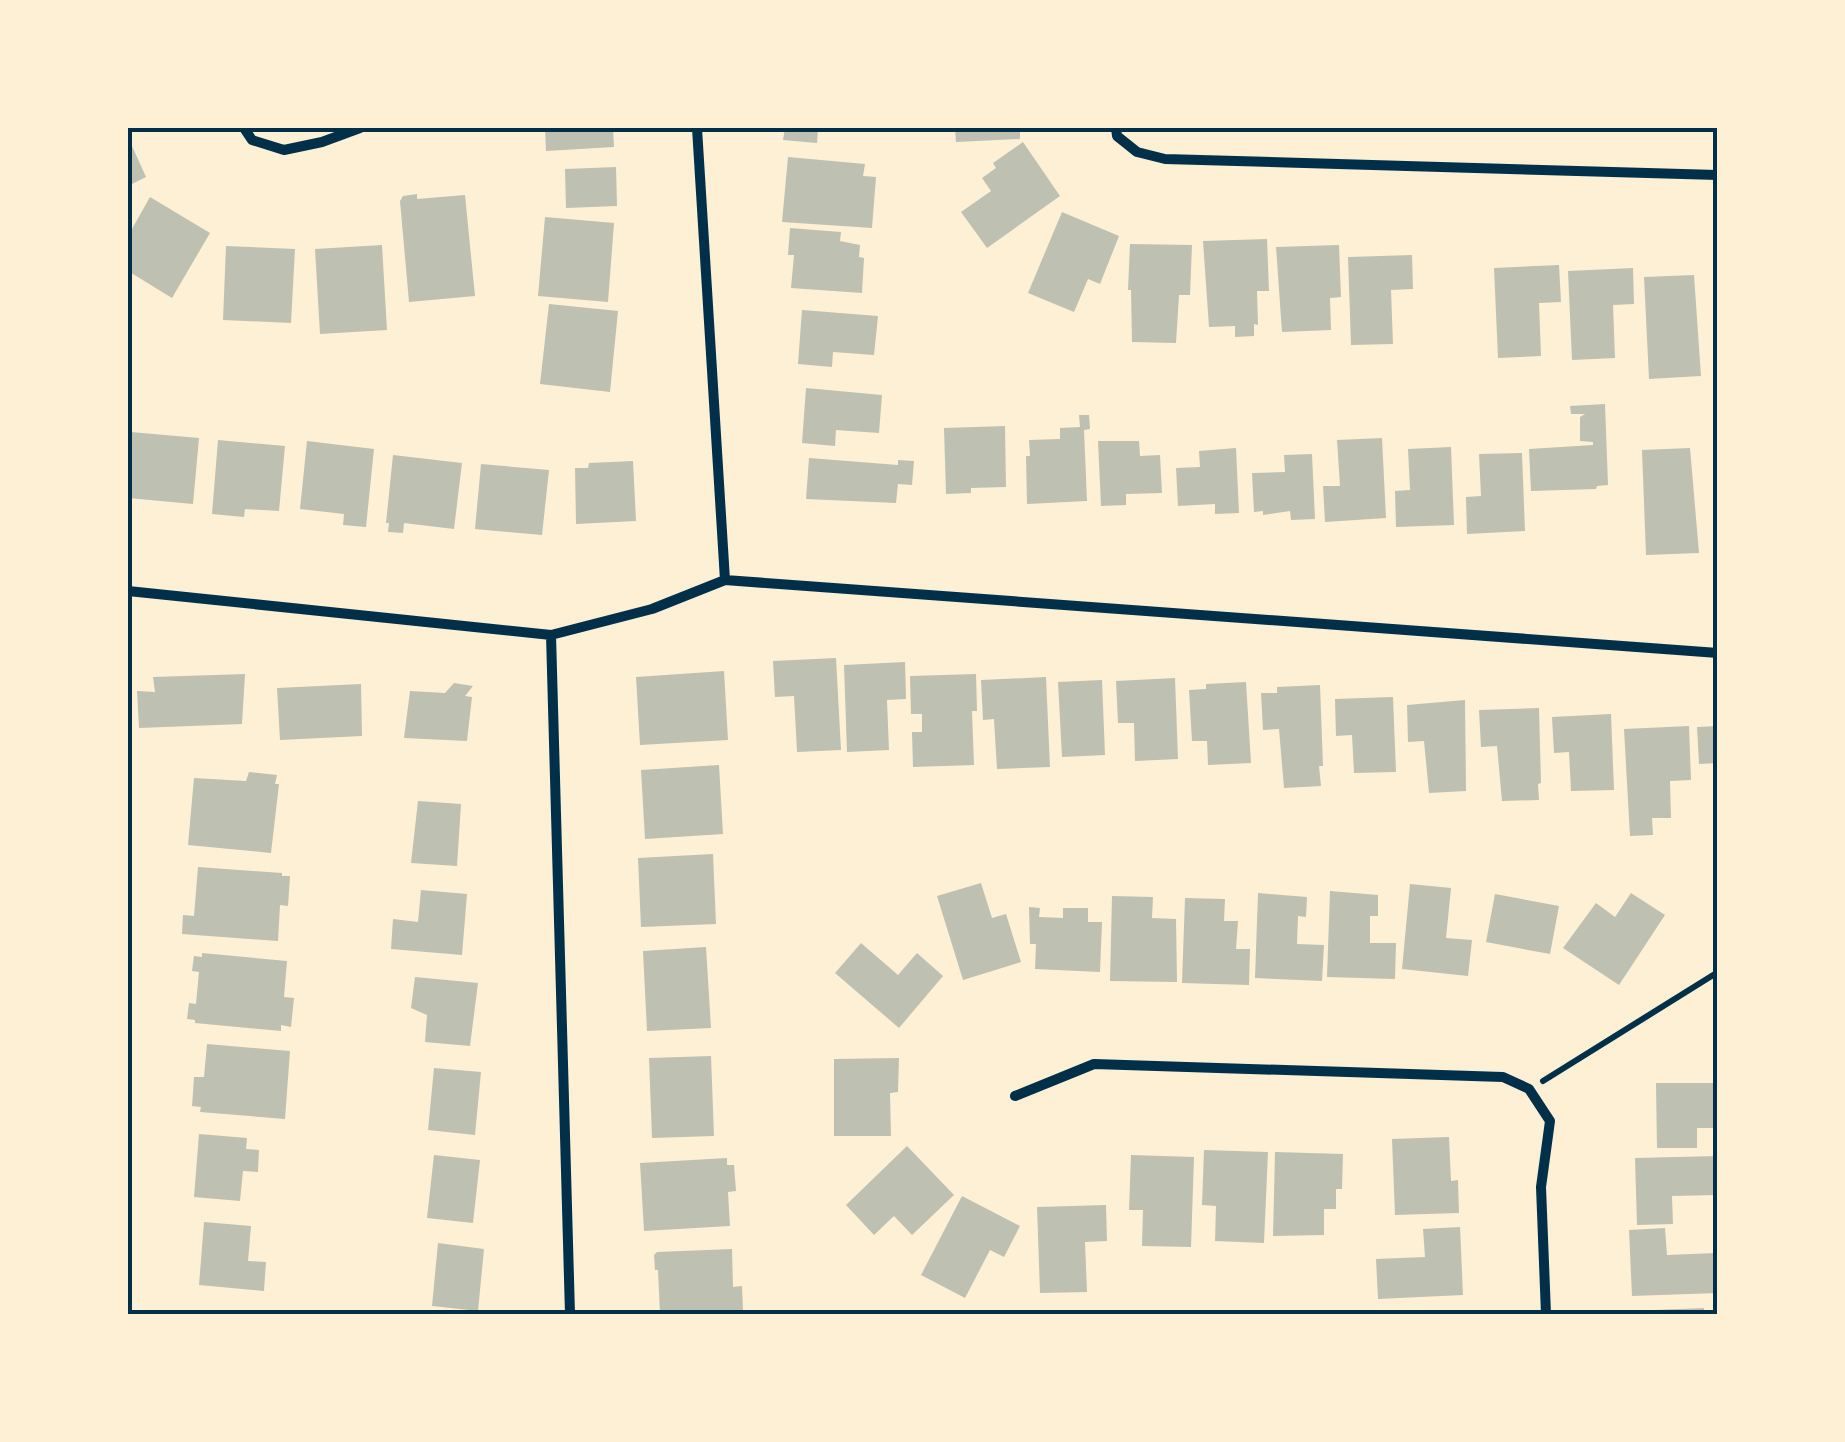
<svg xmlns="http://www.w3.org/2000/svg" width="1845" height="1442" viewBox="0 0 1845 1442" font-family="'PT Sans Narrow',sans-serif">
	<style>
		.building { fill: #bec0b2 }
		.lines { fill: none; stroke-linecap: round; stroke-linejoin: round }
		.path { stroke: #003049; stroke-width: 6 }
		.minor { stroke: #003049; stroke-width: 10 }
		.neatline { fill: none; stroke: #003049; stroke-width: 4 }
	</style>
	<rect width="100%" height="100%" fill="#fdf0d5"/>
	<path class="building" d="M545 128H613L614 147 546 151Z
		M785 128H818L817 143 783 140Z
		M955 128H1020V139L956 142Z
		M128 137 146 177 128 186Z
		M1023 142 1060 196 987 248 961 212 991 191 982 178 996 168 993 163Z
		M788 157 865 164 863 176 876 177 872 228 782 222Z
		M616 167 617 206 566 208 565 169Z
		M417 194V199L465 195 475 296 409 302 400 201 403 196Z
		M150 197 210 233 172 298 128 271V236Z
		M1062 212 1119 236 1100 284 1088 279 1074 312 1028 293Z
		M545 217 614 223 608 302 538 296Z
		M790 228 841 232 840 241 860 245 859 257 864 258 862 293 791 288 794 255H788Z
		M1267 239 1269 291H1257L1258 325 1254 324V336L1235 337V326L1209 327 1203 241Z
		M1130 244 1192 245 1190 295H1179L1176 343 1132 342 1131 290H1128Z
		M382 245 387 330 320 334 315 249Z
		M1339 245 1341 297 1330 298 1331 330 1282 332 1276 247Z
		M226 246 295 249 291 323 223 320Z
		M1412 255 1413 289 1391 290 1393 344 1351 345 1348 257Z
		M1559 265 1561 302 1539 303 1541 356 1498 358 1494 268Z
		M1633 268 1634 304 1613 305 1615 358 1572 360 1568 271Z
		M1694 275 1701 376 1649 379 1644 277Z
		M549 304 618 311 610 392 540 384Z
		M802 310 878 316 874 355 833 352 832 367 798 364Z
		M806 388 882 395 879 433 836 430 835 446 802 443Z
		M1605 404 1608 485 1597 486 1596 489 1531 491 1529 449 1593 445V442L1580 441V417L1585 414H1571L1570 406Z
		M1079 415H1089L1090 429 1084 430 1087 501 1027 504 1026 456H1030L1029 440 1060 439V428L1080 427Z
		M1005 426 1006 487 971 488V493L946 494 944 428Z
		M131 432 199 438 193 504 128 498Z
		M1382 438 1386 518 1325 522 1323 486H1340L1337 440Z
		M218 440 285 446 279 511 245 509 244 517 212 514Z
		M307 441 374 449 366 527 343 525 344 514 300 509Z
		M1098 441H1139L1140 456 1160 455 1162 493 1126 494V505L1101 506Z
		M1451 447 1454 525 1396 527 1395 491 1410 490 1408 449Z
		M1236 448 1239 513 1215 514V504L1178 506 1176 468 1200 467 1199 451Z
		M1690 448 1699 553 1646 555 1642 450Z
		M1522 453 1525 531 1467 534 1466 497 1481 496 1479 454Z
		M1312 454 1315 519 1291 520 1290 511 1263 515V511L1254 512 1252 473 1285 472 1284 455Z
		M393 455 462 463 454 529 404 523 403 533 388 532 389 523H386Z
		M809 458 898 465V460L914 461 912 485 898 484 896 503 806 499Z
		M633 461 636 521 576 524 575 468H588L589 463Z
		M481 464 549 470 542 535 475 529Z
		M836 658 841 750 797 752 794 696 775 697 773 661Z
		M905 662 906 699 887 700 889 750 847 752 844 665Z
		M724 671 728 740 640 745 636 677Z
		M245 674 242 724 139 728 137 691 155 692 153 677Z
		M976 674 977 711H972L974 765 913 767 912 732H922V714H911L910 676Z
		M1046 677 1050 767 997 769 994 719 983 720 981 680Z
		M1175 678 1178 759 1135 761 1134 723H1118L1116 681Z
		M1102 680 1105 755 1062 757 1058 682Z
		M1246 682 1251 763 1208 765 1207 741H1192L1189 690 1206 689V684Z
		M454 683 473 686 465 696 472 697 467 741 404 738 410 691 445 693Z
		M361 684 362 736 280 740 277 688Z
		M1320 685 1323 766H1319L1321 786 1284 788 1279 729 1263 730 1261 693H1277V687Z
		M1393 697 1396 772 1354 773 1352 735 1336 736 1335 699Z
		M1465 700 1466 791 1429 793 1424 741 1408 742 1407 705Z
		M1539 708 1541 783 1538 784 1539 800 1502 801 1497 746 1481 747 1479 710Z
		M1611 714 1614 790 1571 791 1569 752 1554 753 1552 717Z
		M1689 726 1691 780 1670 781 1671 818H1652L1653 835 1630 836 1624 729Z
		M1718 726V763L1699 764 1697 727Z
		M719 765 723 834 645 839 641 770Z
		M249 772 277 775 275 784H279L271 853 188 845 194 778 246 781Z
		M418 801 461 804 457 866 411 863Z
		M713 854 716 924 641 927 638 858Z
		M198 867 282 873V876H290L288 906 280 905 278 941 182 934 183 915 194 916Z
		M981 883 992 918 1006 914 1021 962 963 980 937 896Z
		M1410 884 1451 888 1446 938 1472 940 1468 976 1402 969Z
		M421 890 467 894 462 955 391 949 393 919 418 922Z
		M1330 891 1378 895V916H1370V943H1396L1395 979 1327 977Z
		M1258 893 1307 897 1306 917 1298 916 1297 944 1324 945 1322 981 1255 978Z
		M1631 893 1665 915 1619 985 1563 948 1596 903 1615 917Z
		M1495 894 1559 906 1550 954 1486 942Z
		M1112 896 1153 897 1152 918 1176 919 1177 982 1110 981Z
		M1185 898 1225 899 1224 921H1238L1236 949H1250L1249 985 1182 983Z
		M1029 907 1040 908 1039 917 1063 918V908H1088V922H1102L1100 972 1035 969 1036 944H1030Z
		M861 943 898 975 917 953 943 976 899 1028 835 973Z
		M706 947 711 1028 647 1031 643 951Z
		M202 953 287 961 284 997 294 998 291 1027 281 1025V1031L195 1023V1020L187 1019 189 1003 196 1004 199 972 192 971 194 956 202 957Z
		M415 977 478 983 470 1046 425 1042 427 1015 411 1008Z
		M207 1044 290 1051 285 1119 200 1112 201 1107 192 1106 194 1077H204Z
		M711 1056 714 1136 652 1138 649 1058Z
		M899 1058 898 1092 890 1093 891 1136H834V1059Z
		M434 1068 481 1072 475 1135 428 1130Z
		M1656 1083H1718V1128H1697V1148H1657Z
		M199 1134 247 1138 246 1149 259 1150 258 1172 243 1171 240 1201 194 1197Z
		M1449 1137 1451 1181 1458 1180 1459 1213 1395 1215 1392 1139Z
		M907 1146 954 1195 912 1235 894 1216 874 1235 846 1205Z
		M1204 1150 1268 1152 1264 1243 1215 1241 1216 1206 1202 1205Z
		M1275 1152 1343 1154 1342 1189H1336V1209H1324V1235L1273 1236Z
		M434 1155 480 1160 473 1223 427 1218Z
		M1131 1155 1194 1157 1191 1247 1142 1246 1143 1210H1129Z
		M1718 1156V1195L1672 1196 1673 1224 1637 1225 1635 1158Z
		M727 1158V1165H734L736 1191 728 1192 730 1226 644 1231 640 1163Z
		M962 1196 1020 1226 1004 1257 990 1250 965 1298 921 1275Z
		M1106 1205 1107 1241 1085 1242 1087 1292 1040 1293 1037 1207Z
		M204 1222 251 1226 248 1261 266 1262 264 1291 199 1285Z
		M1460 1227 1463 1295 1378 1299 1376 1259 1425 1257 1423 1229Z
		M1665 1228 1667 1255 1716 1253 1718 1293 1632 1296 1629 1230Z
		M438 1243 484 1249 478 1311 432 1306Z
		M732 1249 733 1287 742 1286 743 1310H734V1314H660L658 1270H655L654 1255 657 1252Z
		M1704 1308V1314H1628V1311Z"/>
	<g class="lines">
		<path class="path" d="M1543 1081 1718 972"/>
		<path class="minor" d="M244 128 252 140 284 150 322 142 360 128
			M697 128 725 580
			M1116 128 1117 136 1137 152 1165 159 1718 175
			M128 591 551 635 652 609 725 580 1718 653
			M551 635 570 1314
			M1015 1096 1094 1064 1503 1077 1529 1089 1550 1121 1541 1187 1546 1314"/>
	</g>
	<rect width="1845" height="1442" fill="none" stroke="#fdf0d5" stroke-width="260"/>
	<rect x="130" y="130" width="1585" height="1182" class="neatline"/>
</svg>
